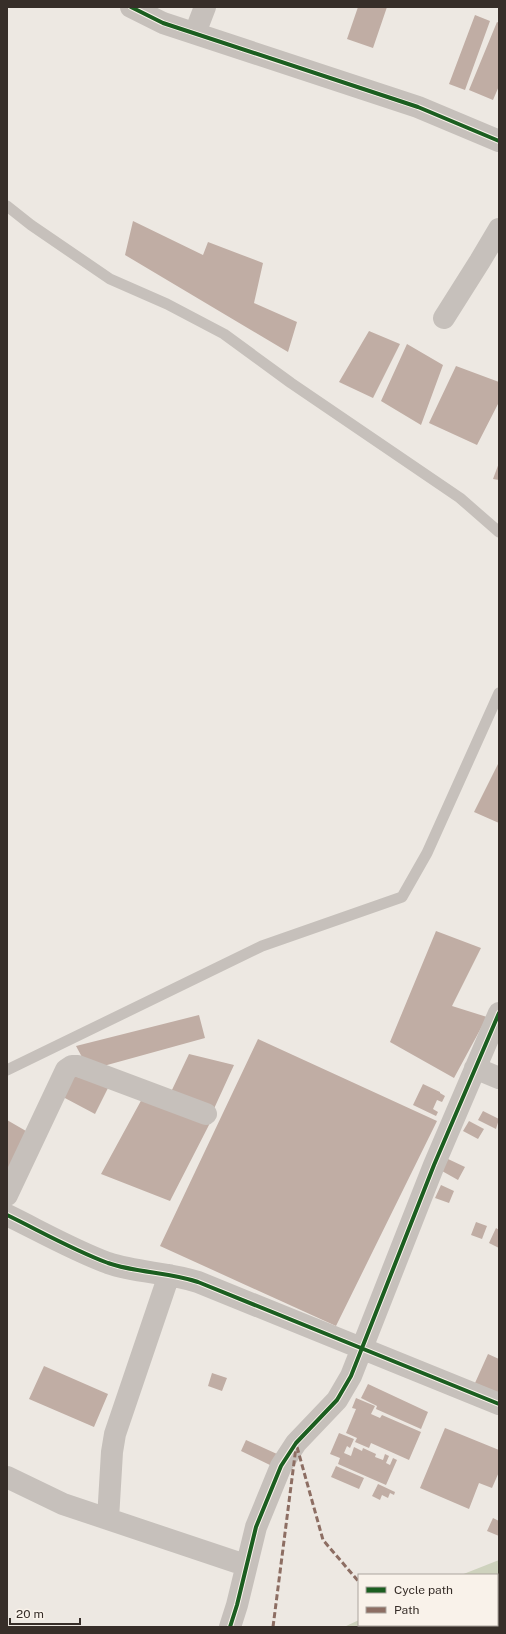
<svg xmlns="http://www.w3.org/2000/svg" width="506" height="1634" viewBox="0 0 506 1634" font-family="'Public Sans',sans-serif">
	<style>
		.green { fill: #ced2bd }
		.building { fill: #c0ada4 }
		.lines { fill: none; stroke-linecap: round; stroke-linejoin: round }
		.lane { stroke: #c6c0bb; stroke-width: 11 }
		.street { stroke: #c6c0bb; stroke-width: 22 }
		.quiet { stroke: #8d6e63; stroke-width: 3; stroke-dasharray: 6 3; stroke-linecap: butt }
		.cycleway-casing { stroke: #f9f2ea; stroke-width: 6 }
		.cycleway { stroke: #1b5e20; stroke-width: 4 }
	</style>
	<rect width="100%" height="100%" fill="#ede8e2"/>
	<path class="green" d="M499 1560V1627H344L359 1620V1625H497V1575H461Z"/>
	<path class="building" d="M358 7H387L373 48 347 39Z
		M475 15 490 21 465 90 449 84Z
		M497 22 499 23V86L493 100 469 90Z
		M133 221 203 255 208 242 263 263 254 303 297 322 288 352 125 255Z
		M369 331 400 344 373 398 339 382Z
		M407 344 443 365 421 425 381 401Z
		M456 366 499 382V402L477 445 429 423Z
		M499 463V480L493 479Z
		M499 762V823L474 812Z
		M436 931 481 948 452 1006 487 1017 454 1078 390 1042Z
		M199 1015 205 1038 89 1070 76 1046Z
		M258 1039 437 1121 336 1326 160 1246Z
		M189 1054 234 1065 212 1113 171 1092Z
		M74 1076 109 1086 95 1114 63 1097Z
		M423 1084 440 1092V1093L445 1096 442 1102 437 1100 433 1109 438 1112 436 1116 413 1105Z
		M143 1097 210 1123 170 1201 101 1174Z
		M483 1111 499 1119 496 1129 478 1120Z
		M7 1120 26 1131 7 1179Z
		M469 1121 484 1129 478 1139 463 1131Z
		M448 1159 465 1167 458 1180 442 1171Z
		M441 1185 454 1191 449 1203 435 1198Z
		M476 1222 487 1226 482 1239 471 1235Z
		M496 1228 499 1230V1248L489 1243Z
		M488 1354 499 1359V1393L475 1383Z
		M44 1366 108 1394 94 1427 29 1399Z
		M212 1373 227 1378 222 1391 208 1386Z
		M368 1384 428 1412 421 1429 376 1409 377 1406 361 1398Z
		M356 1398 375 1406 371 1414 380 1418 382 1415 421 1432 409 1460 371 1443 369 1448 355 1442 357 1438 346 1433 356 1409 352 1408Z
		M445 1428 499 1450V1472L492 1488 479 1483 469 1509 420 1488Z
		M339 1433 354 1439 350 1448 347 1446 344 1453 351 1456 354 1447 362 1451 363 1448 376 1454 375 1457 383 1460 385 1454 389 1456 386 1463 390 1465 393 1458 397 1460 386 1485 338 1464 340 1458 330 1454Z
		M246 1440 277 1454 272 1466 241 1451Z
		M336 1466 364 1478 359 1489 331 1477Z
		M378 1484 395 1492 394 1495 390 1493 388 1498 382 1495 380 1500 372 1496Z
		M493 1518 499 1521V1536L487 1531Z"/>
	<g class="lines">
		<path class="lane" d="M7 206 31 225 110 279 167 304 224 334 291 383 460 498 499 532
			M7 1070 262 946 402 897 427 853 499 693"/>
		<path class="street" d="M131 7 163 23 418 107 499 141
			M195 33 205 7
			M444 318 480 261 499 229
			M475 1068 499 1078
			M7 1195 66 1070 72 1066H78L206 1114
			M7 1215C40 1231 73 1250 108 1263 137 1273 168 1272 198 1282L499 1404
			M7 1477 63 1504 245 1565
			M108 1519 112 1452 115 1434 169 1275
			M230 1627 237 1605 256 1527 281 1466 296 1443 337 1400 351 1376 434 1165 499 1013"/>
		<path class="quiet" d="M297 1447 323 1540 359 1582
			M441 1625 449 1627
			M273 1627 296 1447"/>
		<g class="cycleway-casing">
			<path id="cycleway" d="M131 7 163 23 418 107 499 141
				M7 1215C40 1231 73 1250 108 1263 137 1273 168 1272 198 1282L499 1404
				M230 1627 237 1605 256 1527 281 1466 296 1443 337 1400 351 1376 434 1165 499 1013"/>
		</g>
		<use href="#cycleway" class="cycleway"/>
	</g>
	<rect width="506" height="1634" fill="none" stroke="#372e29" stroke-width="16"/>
	<rect x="358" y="1574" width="140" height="52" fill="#f9f2ea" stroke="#aba49d"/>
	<rect x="366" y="1587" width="20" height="6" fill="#1b5e20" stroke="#aba49d"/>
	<text x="394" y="1594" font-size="12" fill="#372e29">Cycle path</text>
	<rect x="366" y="1607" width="20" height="6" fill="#8d6e63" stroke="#aba49d"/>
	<text x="394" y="1614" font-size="12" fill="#372e29">Path</text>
	<path d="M10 1618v6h70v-6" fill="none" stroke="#372e29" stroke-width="2"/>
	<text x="16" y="1618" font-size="12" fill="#372e29" stroke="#f9f2ea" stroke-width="3" paint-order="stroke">20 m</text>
</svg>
